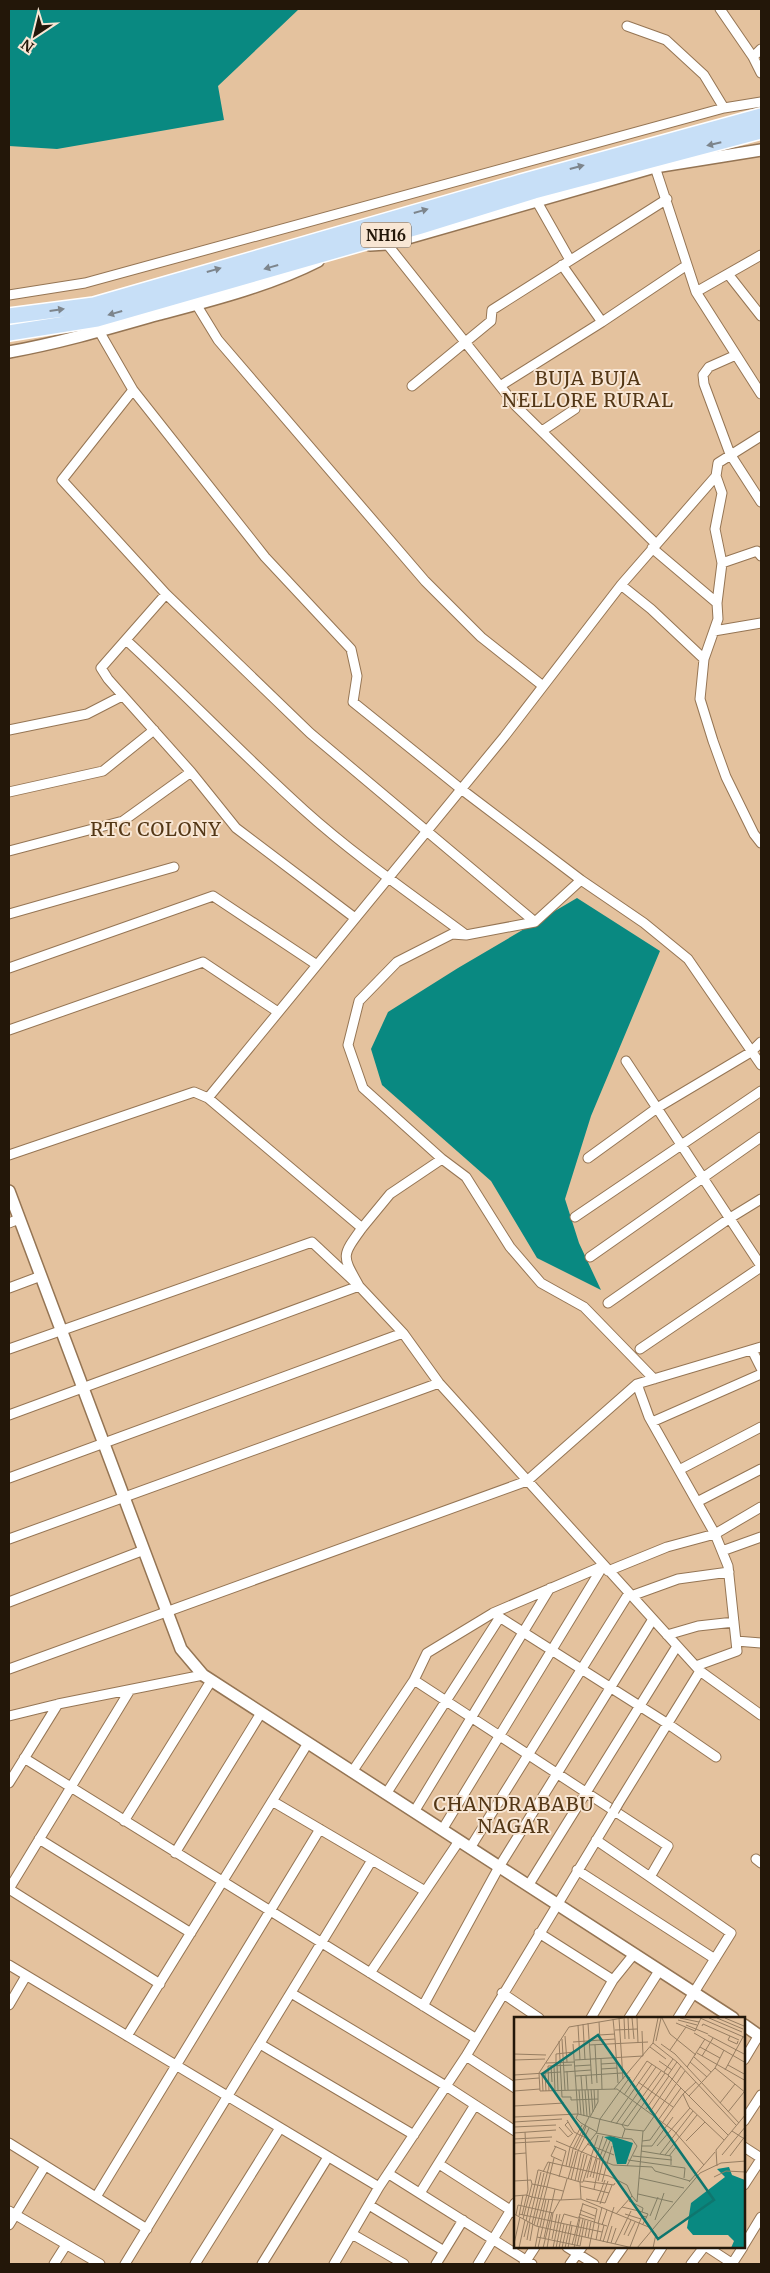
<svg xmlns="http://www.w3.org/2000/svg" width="770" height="2273" viewBox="0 0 770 2273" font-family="Merriweather,serif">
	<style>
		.water { fill: #098981 }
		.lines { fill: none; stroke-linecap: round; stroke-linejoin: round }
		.minor-casing { stroke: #957554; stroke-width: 11 }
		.tertiary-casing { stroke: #957554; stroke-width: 14 }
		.trunk-casing { stroke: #fff; stroke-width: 18 }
		.minor { stroke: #fff; stroke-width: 9 }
		.tertiary { stroke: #fff; stroke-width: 11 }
		.trunk { stroke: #c7dff7; stroke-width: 15 }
		.minor-bridge-casing { stroke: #957554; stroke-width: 11; stroke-linecap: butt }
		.minor-bridge { stroke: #fff; stroke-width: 9 }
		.oneway { fill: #7d858c }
		.labels { text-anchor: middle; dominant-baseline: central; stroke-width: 4; stroke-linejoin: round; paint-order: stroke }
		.shield { fill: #f8e6d4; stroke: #635546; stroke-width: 1 }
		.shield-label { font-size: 15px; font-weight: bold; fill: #231709 }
		.quarter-label { font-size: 19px; letter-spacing: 1px; fill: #533716; stroke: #f8e6d4 }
		.inset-road { fill: none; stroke: #977e62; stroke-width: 1 }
		.view { fill: #0f766e; fill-opacity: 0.15; stroke: #0f766e; stroke-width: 2.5 }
		.inset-edge { fill: none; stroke: #231709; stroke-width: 2.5 }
	</style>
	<rect width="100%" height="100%" fill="#e4c29e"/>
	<path class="water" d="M9 9H299L218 86 224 120 57 149 9 146Z
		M577 898 660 951 591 1116 565 1199 579 1243 601 1290 537 1258 491 1181 382 1085 371 1049 388 1012 458 968Z"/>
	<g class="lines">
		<g class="minor-casing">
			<path id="minor" d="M720 9 753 57
				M627 26 666 40 704 75 724 108
				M761 49 753 57 761 73
				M655 167 696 292
				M536 200 570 260
				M387 244 516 406 656 544
				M761 255 696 292 761 394
				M562 265 602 322
				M728 274 761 316
				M9 295 85 283 724 108 761 102
				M196 304 218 340 425 581 481 637 543 686
				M99 331 133 390 265 557 351 649 357 676 353 702 461 789 581 880 644 923 688 959 761 1065
				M736 355 709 367 703 375 704 384 730 454 761 502
				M412 386 491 321 492 310 667 199
				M500 386 602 322 687 265
				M133 390 62 480 166 594 310 733 535 922
				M542 431 575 409
				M716 476 718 463 761 436
				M652 548 717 603
				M722 563 717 603 718 619 704 659 700 699 713 741 726 777 754 834 761 843
				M621 585 651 609 704 659
				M166 594 101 668 108 679 191 772 236 828 355 918
				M714 631 761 623
				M126 640C186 695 243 755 304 810 354 855 412 895 466 935
				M9 730 87 714 122 696
				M9 792 103 771 154 730
				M9 851 123 821 191 772
				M9 914 174 867
				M9 968 213 896 317 965
				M9 1030 203 962 278 1012
				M626 1061 761 1266
				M208 1098 504 737 621 585 716 476 722 493 715 529 722 563 757 551 761 556
				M9 1155 194 1092 208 1098 362 1228C341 1257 342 1255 359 1286L9 1415
				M588 1158 657 1108 751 1052 761 1042
				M442 1159 466 1177 510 1247 541 1283 584 1307 654 1379
				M575 1217 761 1091
				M9 1223 19 1219
				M362 1228 390 1194 442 1159 363 1088 348 1045 359 1001 397 962 452 934 466 935 535 922 581 880
				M590 1257 761 1137
				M9 1288 41 1276
				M608 1303 730 1218 761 1199
				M9 1349 312 1242 359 1286 403 1333 439 1383 700 1671 618 1804
				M640 1349 761 1267
				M752 1350 761 1368
				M652 1422 761 1374
				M679 1470 761 1427
				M9 1478 403 1333
				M697 1502 761 1469
				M9 1539 439 1383
				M722 1551 761 1537
				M608 1571 667 1547 715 1534 761 1507
				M631 1596 678 1579 729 1572
				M9 1602 144 1550
				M493 1613 668 1724 716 1757
				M667 1635 698 1626 734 1622
				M736 1641 761 1643
				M696 1666 737 1651 728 1566 715 1534 649 1417 637 1384 761 1347
				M9 1669 527 1481 637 1384
				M700 1671 761 1715
				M414 1680 668 1846 650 1877 731 1933 678 2018
				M9 1716 58 1704 203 1675
				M24 1758 475 2038
				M352 1772 414 1680 427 1653 493 1613 603 1566
				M9 1783 58 1704
				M386 1794 500 1617
				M272 1801 425 1891
				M414 1812 550 1588
				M124 1821 211 1681
				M442 1830 603 1566
				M39 1839 191 1933
				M596 1840 650 1877
				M470 1848 629 1593
				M175 1853 261 1713
				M756 1859 761 1863
				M577 1870 715 1959
				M528 1886 677 1646
				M9 1889 130 1690
				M9 1889 160 1984
				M539 1933 613 1980
				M9 1965 379 2187
				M370 1973 459 1841
				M291 1993 446 2086 515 2131
				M502 1993 539 2018
				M9 2005 26 1976
				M423 2006 499 1867 653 1619
				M591 2018 613 1980 634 1954
				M629 2018 659 1971
				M127 2036 308 1743
				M260 2044 414 2135
				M466 2056 515 2088
				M744 2060 759 2035
				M744 2121 761 2095
				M9 2143 147 2229
				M744 2147 761 2158
				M439 2164 515 2213
				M389 2174 532 2264
				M744 2185 761 2159
				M420 2193 475 2105
				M96 2197 320 1829
				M369 2205 444 2251
				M9 2211 100 2264
				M9 2225 45 2166
				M352 2234 404 2264
				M744 2245 761 2217
				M567 2247 594 2264
				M707 2247 733 2264
				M54 2264 66 2245
				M125 2264 372 1860
				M195 2264 280 2128
				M262 2264 328 2157
				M334 2264 379 2187 466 2056 614 1811
				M436 2264 463 2220
				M478 2264 515 2203
				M524 2264 535 2247
				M570 2264 582 2247
				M611 2264 623 2247
				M651 2264 662 2247
				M691 2264 704 2247
				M732 2264 743 2247"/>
		</g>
		<g class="tertiary-casing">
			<path id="tertiary" d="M370 245 387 244 655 167 761 150
				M9 352C59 343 107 329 156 315 209 301 269 286 318 261
				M9 1191 181 1649 203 1675 733 2018
				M744 2025 761 2037"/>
		</g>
		<g class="trunk-casing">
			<path id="trunk" d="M9 316 94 305 521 182 761 116
				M9 333 97 319 421 226 534 191 761 131"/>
		</g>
		<use href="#minor" class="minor"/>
		<use href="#tertiary" class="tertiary"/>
		<use href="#trunk" class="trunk"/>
		<g class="minor-bridge-casing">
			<path id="minor-bridge" d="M614 1811 618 1804"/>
		</g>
		<use href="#minor-bridge" class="minor-bridge"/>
	</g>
	<defs><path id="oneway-solid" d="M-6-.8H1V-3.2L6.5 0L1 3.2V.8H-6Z" transform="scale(1.25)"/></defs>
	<g class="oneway">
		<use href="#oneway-solid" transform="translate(714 144) rotate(167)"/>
		<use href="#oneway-solid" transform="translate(577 167) rotate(-15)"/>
		<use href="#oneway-solid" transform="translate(421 211) rotate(-16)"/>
		<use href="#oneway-solid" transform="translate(271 267) rotate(164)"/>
		<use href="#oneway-solid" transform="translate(214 270) rotate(-16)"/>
		<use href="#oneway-solid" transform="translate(57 310) rotate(-8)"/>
		<use href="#oneway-solid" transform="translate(115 313) rotate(164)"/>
	</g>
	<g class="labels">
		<rect class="shield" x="361" y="222.5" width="50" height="25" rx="4"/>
		<g class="shield-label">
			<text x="386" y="235">NH16</text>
		</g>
		<g class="quarter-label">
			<text x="588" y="378">BUJA BUJA<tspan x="588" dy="22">NELLORE RURAL</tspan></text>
			<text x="156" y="829">RTC COLONY</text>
			<text x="514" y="1804">CHANDRABABU<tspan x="514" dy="22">NAGAR</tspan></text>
		</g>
	</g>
	<g transform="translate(514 2017)">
		<rect width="231" height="231" fill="#e4c29e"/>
		<path d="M97 119 119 126 112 147H103L98 125 90 120ZM215 150 218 158 231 163V231H217L220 224 214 218H179L173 211 177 186 211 160 203 152Z" fill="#098981"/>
		<path class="inset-road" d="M105 1 109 62M109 1 55 10 25 56 26 74 103 72 160 114 190 148M110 1 111 22M114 1 115 22M118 1 120 22M123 1 124 26M148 1 156 17 182 38M166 1 185 5M186 1 232 21M195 1 228 15M203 1 229 12M211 1 230 9M164 3 183 8M85 5 86 24M74 6 78 67M162 6 181 14 187 1M69 7 71 43M64 8 66 43M172 8 194 17M188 9 189 7 225 23M101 13 123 12M180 16 232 46M85 18 101 17M194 18 232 38M51 19 53 45M216 19 214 23 223 27 224 24M48 22 51 73M101 22 104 66M45 24 48 80H57V83L84 82M142 24 147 1M59 25 101 22 99 2M139 26 144 1M59 27 64 97 114 109 151 56 154 58M147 27 161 37 225 106M75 28 134 25M81 28 83 66M136 30 152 42M186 30 206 41M156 33 172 10M183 36 232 64M0 37 32 38M188 39 199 21M180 40 197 55M87 42 88 72M0 43 31 42M61 43 129 39 128 14M145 44 158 53M163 45 154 58 214 118M176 45 193 60M32 46 61 45M42 46V37L60 35M43 47 44 74M87 47 103 46M214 48 232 58M37 49 38 65M40 49 41 74M61 49 77 48M173 50 191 22M201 51 232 76M87 52 103 51M211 53 229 20M53 54 54 73M147 54 108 108 111 112 130 114 171 54M50 55 77 53M150 55 159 42M28 56 29 74M31 56 32 74M0 58 47 55M72 58 73 73M61 59 108 56M67 59 70 99M0 63 25 61M124 65 159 90M182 65 169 77 175 90 210 123M77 72 79 95M80 72 81 91M100 72 139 26 163 45 222 108M65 73 67 98M71 73 73 99M74 73 76 99M0 74 26 72M35 74 34 49 58 48M110 78 133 44 151 56M175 79 201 51 210 33M206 86 221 67M0 89 50 86M132 92 155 59M136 95 167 49M214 95 230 75M0 100 64 97M76 100 84 85V72M145 102 167 71M53 103 60 115 68 119 72 109M0 105 48 102M54 105 51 108 59 117M97 105 138 47M102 107 142 50M0 110 42 108M45 110 54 120 58 117M111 112 108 121 118 122 123 129 113 149M218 114 232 123M11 115 12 136M83 115 86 102 116 60M0 116 42 113M82 116 108 121M0 122 38 120M42 124 99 148 138 150 141 154 176 164M128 124 136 123 169 77M172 124 191 105M0 126 36 124M73 127 100 138M40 129 52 134 45 160M42 129 37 139 48 144M127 129H138L159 100M143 129 176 91M61 133 68 119 76 123M127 134 157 139V148M0 137 12 136 14 173 8 198M146 137 179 94M73 138 66 165H69L84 118M151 138 183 98M208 138 232 109M119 139 158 143M155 139 163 129 159 126M216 139 232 118M40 141 33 170 49 174M85 142 93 122M114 143 171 151 170 161M88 144 96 124M52 149 56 130 68 108M203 149 202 133 232 97M55 150 59 132 75 100M29 155 34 145 95 159 113 168 118 179M76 160 89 119M200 160 212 154 232 155M73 161 78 140M79 161 83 142M125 161 170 171M54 162 62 134M57 163 64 134 75 111M0 164 17 163 18 167M61 164 67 136 83 115 67 106 62 101 64 97M64 164 70 137M70 164 100 168 101 166M84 164 89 144M88 165 98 129M175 165 201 135M66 169 95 176M80 172 86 143M124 177 159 185M0 179 12 178 18 180 28 182 46 183 67 182 66 165 25 153H24L21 167 18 180 15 190 12 204M21 180 27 155M67 182 137 211M72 182 91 186 98 168M47 183 53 162M83 184 91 163M115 184 129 191 128 195M69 187 83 192 75 231M86 187 94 164M108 190 118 179 123 185 129 114M66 193 81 199M0 197 22 209 119 231M5 197 88 215M65 197 80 202M102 197 108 190 125 194 134 197 129 207M111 197 127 202M2 198 4 188 39 196 46 183M5 199 9 178M136 199 144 180M64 200 93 209M9 202 18 167 33 170 23 209M141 203 150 176M15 205 21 180M47 206 50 197 64 201M18 207 30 156M84 207 88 190M20 208 36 145M88 208 93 193M26 210 32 182M138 215 142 217 139 231M110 218 117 203M114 219 121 205M10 220 14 205M23 220 66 229 71 203M71 220 74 204M30 221 41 172M74 221 77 205M38 222 43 197M13 223 16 206M82 223 85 207M16 224 19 207M86 224 90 208M89 225 100 190M93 226 98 209M97 226 102 211M0 227 6 200M101 227 117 194M58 228 69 186M63 229 69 202M116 230 128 199 133 200M5 231 11 203M21 231 25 210M24 231 35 182M29 231 38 195M33 231 39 196M39 231 46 197M42 231 47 206M45 231 50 207M48 231 53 208M51 231 57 204M54 231 58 209M60 231 66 201M123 231 186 156 207 146 232 144"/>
		<path class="view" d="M84 18 200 183 144 222 28 57Z"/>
		<rect width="231" height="231" class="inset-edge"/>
	</g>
	<rect width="770" height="2273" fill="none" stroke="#231709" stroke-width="20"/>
	<g transform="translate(35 35) rotate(215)" stroke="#f8e6d4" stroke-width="4" paint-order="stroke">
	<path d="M0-4L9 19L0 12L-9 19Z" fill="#231709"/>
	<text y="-8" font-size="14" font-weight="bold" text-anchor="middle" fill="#231709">N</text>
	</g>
</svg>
